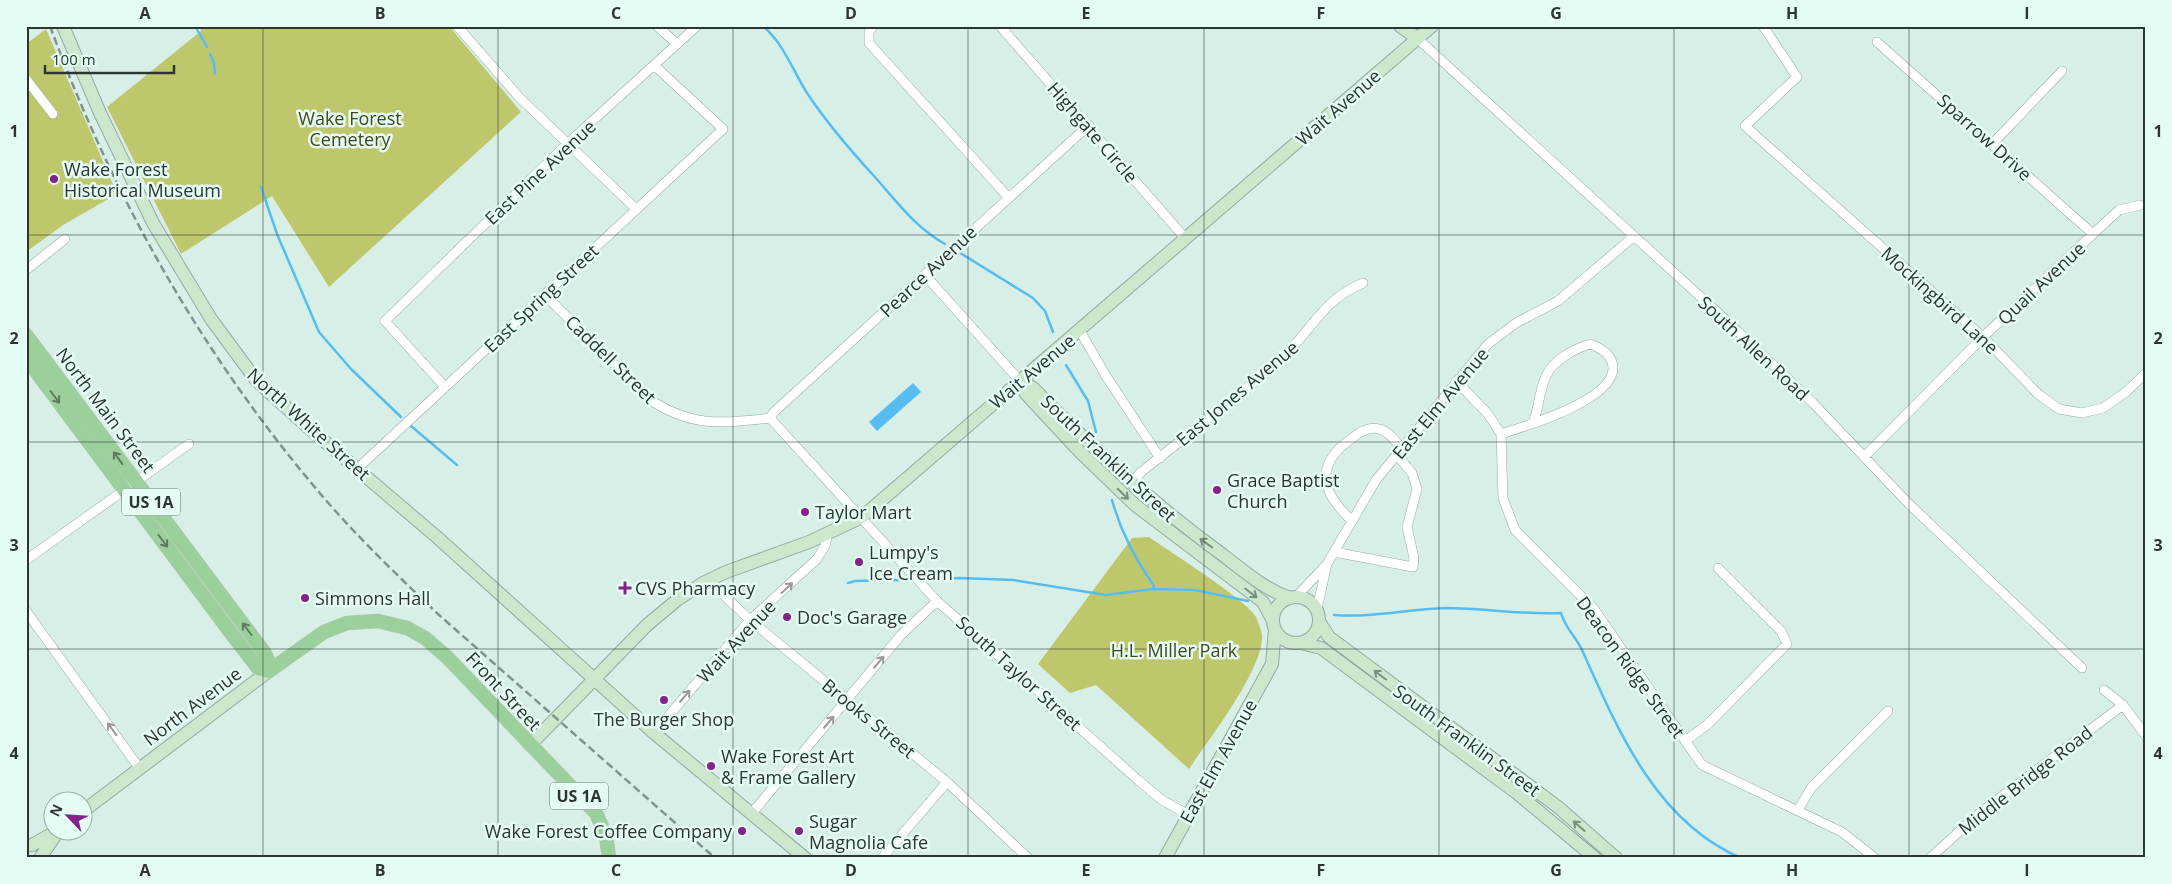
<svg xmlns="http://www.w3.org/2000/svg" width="2172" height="884" viewBox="0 0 2172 884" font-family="'Open Sans',sans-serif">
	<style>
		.green { fill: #bfc76c }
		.water { fill: #56bdf3 }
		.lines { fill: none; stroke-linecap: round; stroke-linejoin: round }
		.stream { stroke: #56bdf3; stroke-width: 2.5 }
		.street-casing { stroke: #94aaa2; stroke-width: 10 }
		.secondary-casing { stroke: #94aaa2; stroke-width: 14 }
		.primary-casing { stroke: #cccfce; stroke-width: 15 }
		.street { stroke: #fff; stroke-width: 9 }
		.secondary { stroke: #cde7cd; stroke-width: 12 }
		.primary { stroke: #9bcf9b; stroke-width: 14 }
		.rail { stroke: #82928c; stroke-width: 2.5; stroke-dasharray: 8 4; stroke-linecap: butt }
		.oneway { stroke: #5e7a61 }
		.oneway2 { stroke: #7c8e80 }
		.oneway3 { stroke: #969a98 }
		.grid { fill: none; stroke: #2c3532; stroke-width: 1; stroke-opacity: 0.55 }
		.poi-dot { fill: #84218b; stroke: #e5fcf4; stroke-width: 2 }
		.labels { text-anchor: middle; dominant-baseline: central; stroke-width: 5; stroke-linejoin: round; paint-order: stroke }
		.shield { fill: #e5fcf4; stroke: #64716c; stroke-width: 1 }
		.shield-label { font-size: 16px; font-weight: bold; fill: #2c3532 }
		.street-label { font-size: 18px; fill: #2c3532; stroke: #e5fcf4 }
		.park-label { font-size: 18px; fill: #43461e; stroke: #e5fcf4 }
		.poi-label { font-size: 18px; fill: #2c3532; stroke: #e5fcf4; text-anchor: start }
		.neatline { fill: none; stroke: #2c3532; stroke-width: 2 }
		.grid-label { font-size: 16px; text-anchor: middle; font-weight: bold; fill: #2c3532 }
	</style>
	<rect width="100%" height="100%" fill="#d8efe7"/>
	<path class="green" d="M200 26H449L521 112 329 287 272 196 181 254 107 107 201 31Z
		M46 29 117 194 63 225 26 252V44Z
		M1149 537C1169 551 1248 601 1256 617 1258 622 1262 631 1262 636 1263 670 1209 739 1189 769L1096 685 1070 693 1038 664 1132 538Z"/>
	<path class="water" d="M913 383 921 392 877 431 869 422Z"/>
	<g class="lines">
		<path class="stream" d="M195 26 207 47
			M763 26C785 45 793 72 809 96 828 124 851 151 874 176 897 202 915 227 945 244
			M210 54 214 63 215 74
			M261 187 277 234 319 332 351 369 401 417
			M957 251 1033 298 1045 311 1053 332
			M1066 365 1088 401 1096 432
			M411 426 457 465
			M1112 500C1121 533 1135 559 1154 586L1153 589
			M934 579 960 578 1013 580 1106 595 1153 589 1195 590 1248 601
			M848 583 855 581 904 580
			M1334 615C1372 618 1408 609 1445 608 1484 608 1522 615 1561 613 1565 628 1577 638 1583 652 1618 730 1656 822 1741 858"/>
		<g class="street-casing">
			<path id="street" d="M457 26 519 97 636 209
				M657 26 677 44
				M873 26 869 32V43L1008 197
				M1000 26 1185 238
				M1763 26 1797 77 1745 126 1983 337 2038 394 2059 409 2082 413 2103 408 2126 392 2146 373
				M1417 38 1727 321 1813 403 1908 503 2082 668
				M1877 42 2093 234
				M26 79 53 114
				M1993 143 2062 71
				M26 270 65 239
				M925 275 1020 381
				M545 295 649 399C690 427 723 424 770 418
				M1080 331 1106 376 1160 458
				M1456 381 1488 414 1501 434 1503 498 1515 530 1594 609 1702 765 1842 832 1875 858
				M445 387 385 321 567 144 697 26
				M770 418 937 601 1138 780 1162 800 1189 815
				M770 418 774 412 1089 125
				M1501 434C1526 426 1615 400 1613 367 1612 354 1601 348 1590 344 1574 349 1553 360 1546 376 1539 391 1539 408 1533 423
				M1864 457 1983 337 2093 234 2119 210 2140 205
				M358 468 723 129 655 66
				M1132 484 1140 473C1186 436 1233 401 1277 363 1311 333 1320 301 1363 283
				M1352 521C1322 493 1313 466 1351 439 1358 433 1369 426 1379 429 1389 431 1396 442 1402 449
				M1334 552 1413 567 1414 558 1407 527 1417 489 1412 473 1397 455
				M26 560 189 444
				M708 580 750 620 947 782 1028 858
				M1296 597 1327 564 1376 480 1488 344 1516 323 1558 301 1633 237
				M1317 609 1327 564
				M26 611 140 769
				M2104 690 2123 705 2146 736
				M654 733 750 620 817 559 825 546 828 533
				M1685 741 1707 725 1787 644 1781 631 1718 568
				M1798 810 1811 788 1888 711
				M752 813 901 635 937 601
				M882 858 947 782
				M1930 858 1981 812 2123 705"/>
		</g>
		<g class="secondary-casing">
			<path id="secondary" d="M63 26 100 113 153 223 211 319 256 380 310 429 438 538 654 733 805 858
				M1400 26 1417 38
				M1020 381 1026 394 1080 452 1135 505 1263 602 1273 621
				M1020 381 1033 388C1093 448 1154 505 1223 555 1244 571 1264 589 1290 598
				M1273 620a23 23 0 1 1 46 0a23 23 0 1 1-46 0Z
				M1320 623 1329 637 1558 807 1616 858
				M1301 643 1321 648 1518 794 1595 858
				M530 745 647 625 677 600 703 583 726 572 809 542 862 517 1432 26
				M82 812 269 671
				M26 846 32 845 55 832
				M40 858 57 833
				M1165 858 1272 664 1275 629"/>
		</g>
		<g class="primary-casing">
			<path id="primary" d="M26 335 264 652 268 660 269 671
				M26 358 228 629 258 668 269 671
				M269 671 324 632 347 623 378 621 407 628 425 638 447 657 596 813 606 836 609 858"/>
		</g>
		<use href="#street" class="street"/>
		<use href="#secondary" class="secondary"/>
		<use href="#primary" class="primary"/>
		<path class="rail" d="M50 26C112 195 201 353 318 491 355 535 398 576 439 615L715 858"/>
	</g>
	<defs><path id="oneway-shaft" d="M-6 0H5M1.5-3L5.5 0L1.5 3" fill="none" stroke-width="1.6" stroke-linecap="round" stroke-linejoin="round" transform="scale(1.25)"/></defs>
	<g class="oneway">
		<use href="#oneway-shaft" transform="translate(55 397) rotate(53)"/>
		<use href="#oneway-shaft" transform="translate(118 458) rotate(-126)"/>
		<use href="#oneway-shaft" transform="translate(163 541) rotate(53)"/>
		<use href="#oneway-shaft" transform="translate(247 629) rotate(-127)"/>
	</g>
	<g class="oneway2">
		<use href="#oneway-shaft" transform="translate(1123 494) rotate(44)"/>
		<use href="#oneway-shaft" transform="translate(1206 543) rotate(-144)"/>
		<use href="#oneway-shaft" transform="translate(1251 593) rotate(37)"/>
		<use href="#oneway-shaft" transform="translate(1380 675) rotate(-143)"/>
		<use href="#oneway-shaft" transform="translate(1579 826) rotate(-139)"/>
	</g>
	<g class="oneway3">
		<use href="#oneway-shaft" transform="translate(787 588) rotate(-43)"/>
		<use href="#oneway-shaft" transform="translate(879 662) rotate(-50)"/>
		<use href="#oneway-shaft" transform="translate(685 696) rotate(-50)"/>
		<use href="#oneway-shaft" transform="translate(829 722) rotate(-50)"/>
		<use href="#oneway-shaft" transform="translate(112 729) rotate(-126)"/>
	</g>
	<path class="grid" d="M263 26V858M498 26V858M733 26V858M968 26V858M1204 26V858M1439 26V858M1674 26V858M1909 26V858M26 235H2146M26 442H2146M26 649H2146"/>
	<g class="poi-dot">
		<circle cx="54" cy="179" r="5"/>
		<circle cx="1217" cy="490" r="5"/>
		<circle cx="805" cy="512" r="5"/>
		<circle cx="859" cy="562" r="5"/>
		<path d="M622.5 580.5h5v5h5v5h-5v5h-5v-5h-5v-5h5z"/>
		<circle cx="305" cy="598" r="5"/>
		<circle cx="787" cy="617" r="5"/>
		<circle cx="664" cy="700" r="5"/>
		<circle cx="711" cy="766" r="5"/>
		<circle cx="742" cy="831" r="5"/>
		<circle cx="799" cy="831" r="5"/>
	</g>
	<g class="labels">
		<g class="shield">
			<rect x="122" y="488.5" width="58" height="27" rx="4"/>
			<rect x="550" y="782.5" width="58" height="27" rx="4"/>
		</g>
		<g class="shield-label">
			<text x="151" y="502">US 1A</text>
			<text x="579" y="796">US 1A</text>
		</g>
		<g class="street-label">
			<text transform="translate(1338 107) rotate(-41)">Wait Avenue</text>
			<text transform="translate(1093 132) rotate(49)">Highgate Circle</text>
			<text transform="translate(1985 137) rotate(42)">Sparrow Drive</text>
			<text transform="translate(540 172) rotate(-43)">East Pine Avenue</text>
			<text transform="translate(928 271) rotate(-43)">Pearce Avenue</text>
			<text transform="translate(2041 283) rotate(-43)">Quail Avenue</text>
			<text transform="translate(541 298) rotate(-43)">East Spring Street</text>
			<text transform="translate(1940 300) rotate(42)">Mockingbird Lane</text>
			<text transform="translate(1754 348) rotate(43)">South Allen Road</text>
			<text transform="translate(611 359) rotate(44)">Caddell Street</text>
			<text transform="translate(1032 371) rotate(-40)">Wait Avenue</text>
			<text transform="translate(1237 393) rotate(-40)">East Jones Avenue</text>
			<text transform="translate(1440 403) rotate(-50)">East Elm Avenue</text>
			<text transform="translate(106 410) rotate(53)">North Main Street</text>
			<text transform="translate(309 424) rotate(42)">North White Street</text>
			<text transform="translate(1109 458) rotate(43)">South Franklin Street</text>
			<text transform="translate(736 641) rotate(-47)">Wait Avenue</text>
			<text transform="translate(1631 667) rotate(54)">Deacon Ridge Street</text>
			<text transform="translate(1019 673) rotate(42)">South Taylor Street</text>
			<text transform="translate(504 691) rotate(47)">Front Street</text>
			<text transform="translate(192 706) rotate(-37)">North Avenue</text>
			<text transform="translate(869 718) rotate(39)">Brooks Street</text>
			<text transform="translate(1467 740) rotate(36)">South Franklin Street</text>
			<text transform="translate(1218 761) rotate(-61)">East Elm Avenue</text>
			<text transform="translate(2025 780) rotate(-38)">Middle Bridge Road</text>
		</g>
		<g class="park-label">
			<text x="350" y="118">Wake Forest<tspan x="350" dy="21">Cemetery</tspan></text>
			<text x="1174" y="650">H.L. Miller Park</text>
		</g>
		<g class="poi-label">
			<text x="64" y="169">Wake Forest<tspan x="64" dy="21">Historical Museum</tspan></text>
			<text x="1227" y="480">Grace Baptist<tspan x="1227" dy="21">Church</tspan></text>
			<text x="815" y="512">Taylor Mart</text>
			<text x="869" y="552">Lumpy's<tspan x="869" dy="21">Ice Cream</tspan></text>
			<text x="635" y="588">CVS Pharmacy</text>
			<text x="315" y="598">Simmons Hall</text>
			<text x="797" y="617">Doc's Garage</text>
			<text x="664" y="719" text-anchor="middle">The Burger Shop</text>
			<text x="721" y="756">Wake Forest Art<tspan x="721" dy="21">&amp; Frame Gallery</tspan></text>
			<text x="809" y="821">Sugar<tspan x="809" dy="21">Magnolia Cafe</tspan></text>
			<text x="732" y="831" text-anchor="end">Wake Forest Coffee Company</text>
		</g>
	</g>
	<rect width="2172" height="884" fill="none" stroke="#e5fcf4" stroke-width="55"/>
	<g transform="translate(68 816) rotate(295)"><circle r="24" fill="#e5fcf4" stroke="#9baca6"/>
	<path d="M0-4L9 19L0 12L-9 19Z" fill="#84218b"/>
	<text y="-8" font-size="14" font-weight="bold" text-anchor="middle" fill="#2c3532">N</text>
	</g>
	<path d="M45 65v8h129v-8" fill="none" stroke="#2c3532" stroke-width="2.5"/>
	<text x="52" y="65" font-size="15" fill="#2c3532" stroke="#e5fcf4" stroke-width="4" paint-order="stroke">100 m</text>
	<rect x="28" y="28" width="2116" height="828" class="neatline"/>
	<g class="grid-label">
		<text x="145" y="19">A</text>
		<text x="380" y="19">B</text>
		<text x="616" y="19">C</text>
		<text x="851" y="19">D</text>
		<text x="1086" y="19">E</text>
		<text x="1321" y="19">F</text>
		<text x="1556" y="19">G</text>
		<text x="1792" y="19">H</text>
		<text x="2027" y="19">I</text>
		<text x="14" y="137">1</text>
		<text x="2158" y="137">1</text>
		<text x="14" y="344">2</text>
		<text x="2158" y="344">2</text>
		<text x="14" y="551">3</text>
		<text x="2158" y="551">3</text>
		<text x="14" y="759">4</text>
		<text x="2158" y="759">4</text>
		<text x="145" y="876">A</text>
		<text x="380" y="876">B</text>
		<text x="616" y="876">C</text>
		<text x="851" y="876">D</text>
		<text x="1086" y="876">E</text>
		<text x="1321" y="876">F</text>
		<text x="1556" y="876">G</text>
		<text x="1792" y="876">H</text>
		<text x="2027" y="876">I</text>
	</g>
</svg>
